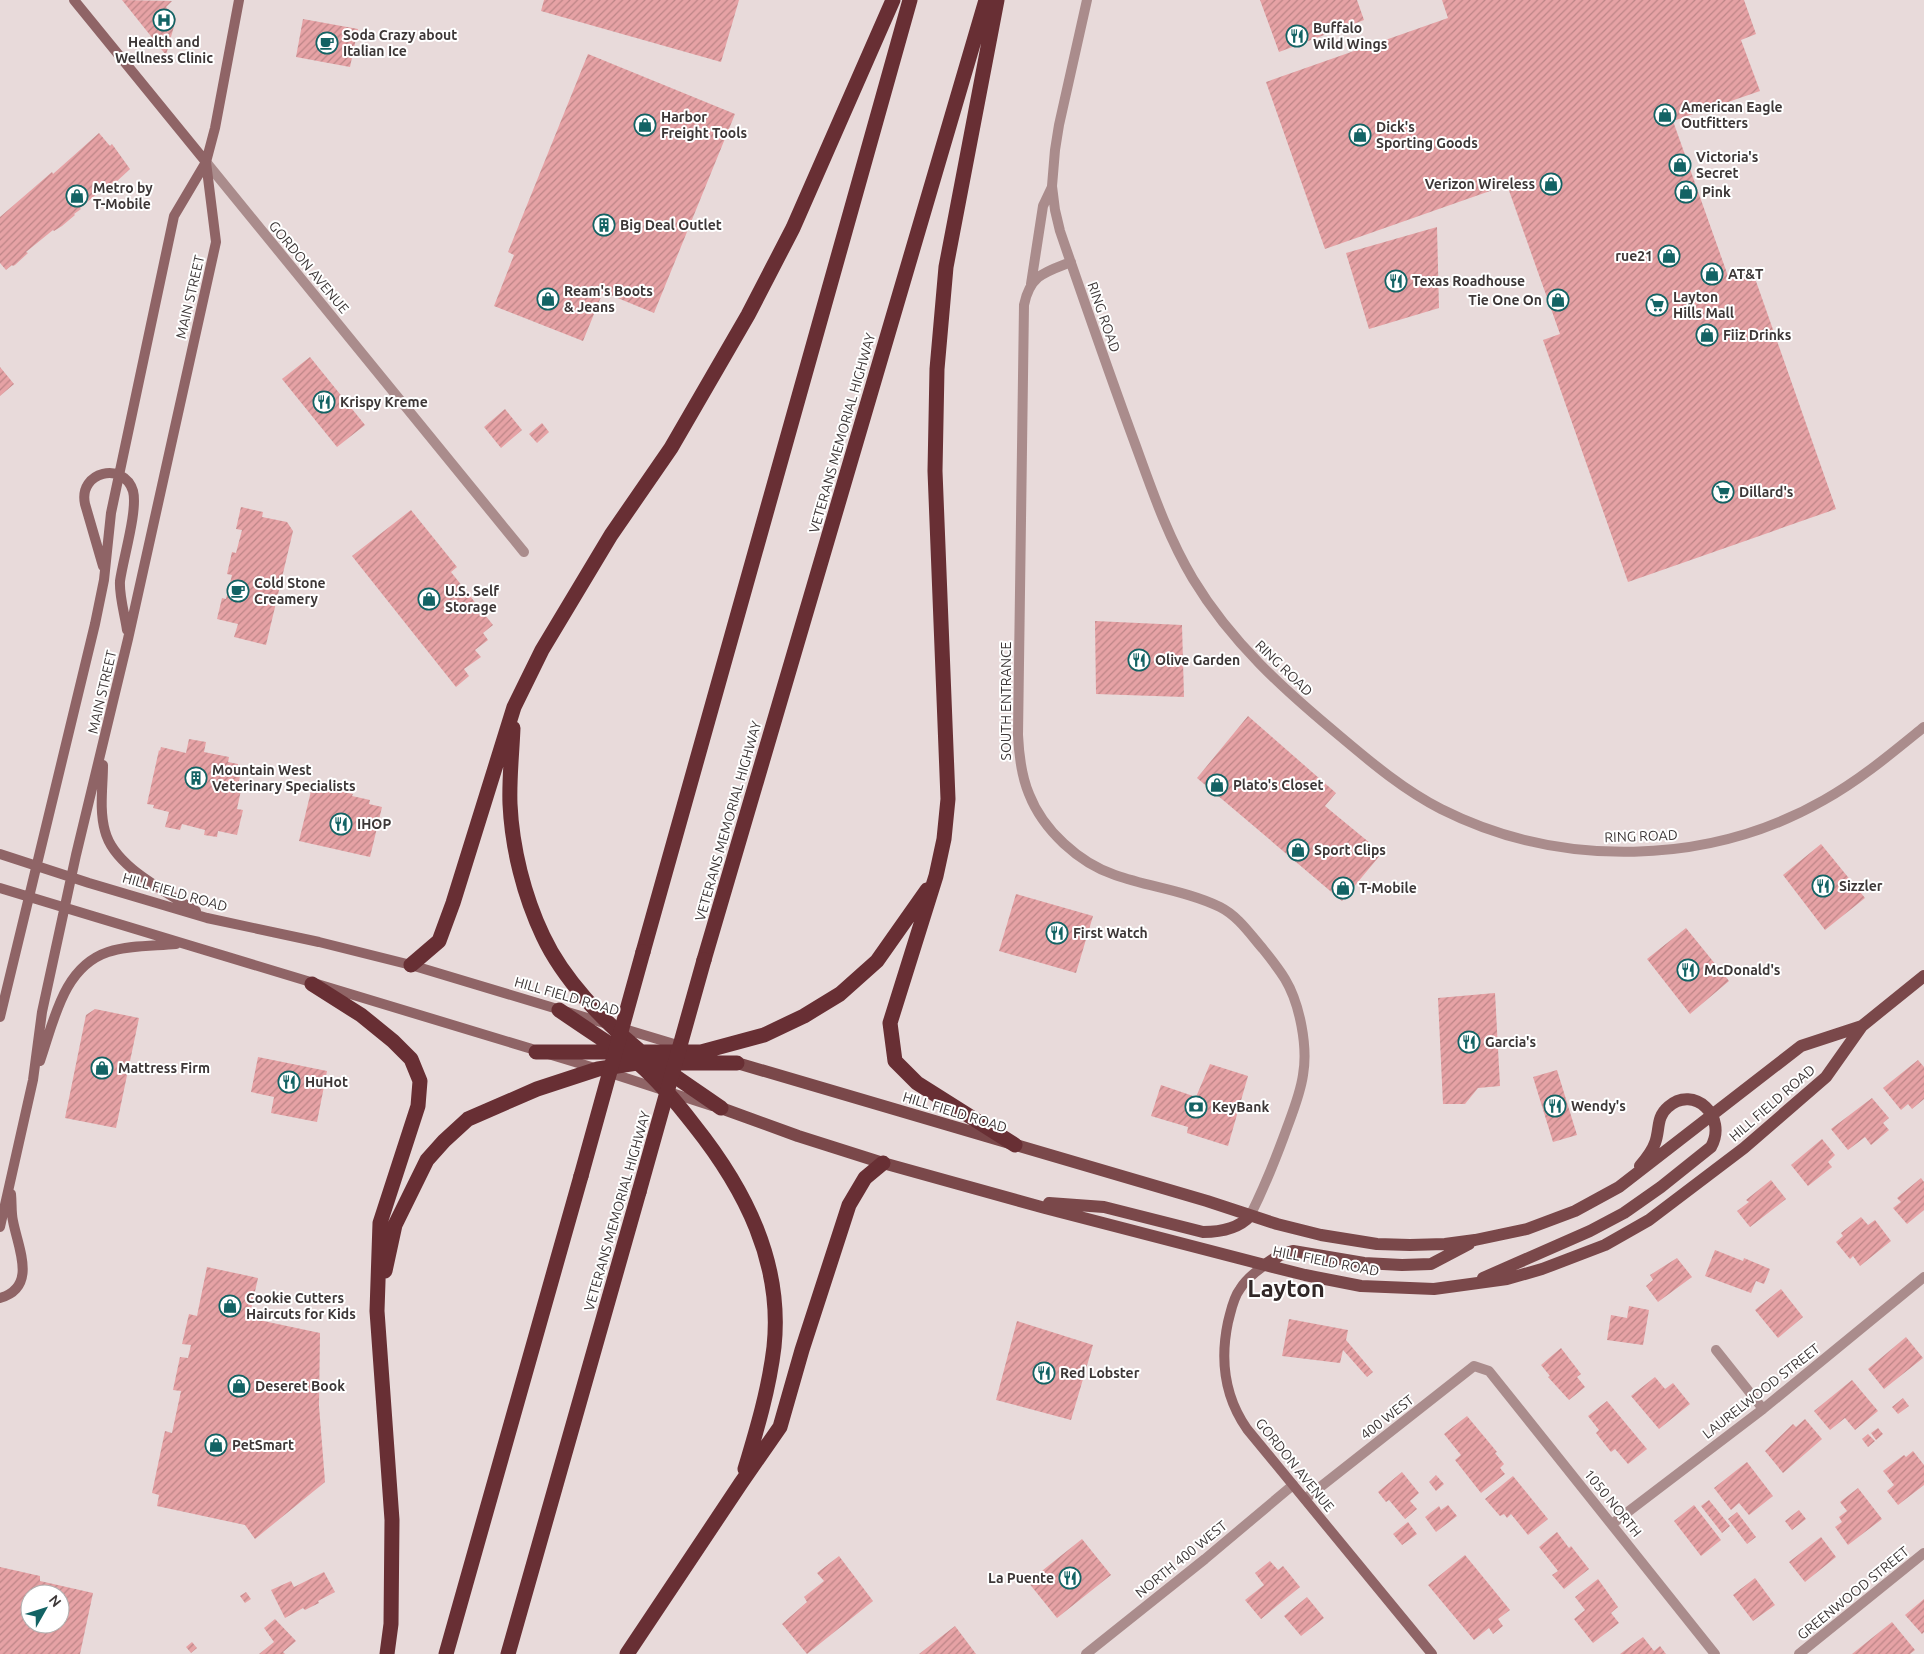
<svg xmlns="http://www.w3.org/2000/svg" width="1924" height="1654" viewBox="0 0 1924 1654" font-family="Ubuntu,sans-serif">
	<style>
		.building { fill: url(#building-hatch); fill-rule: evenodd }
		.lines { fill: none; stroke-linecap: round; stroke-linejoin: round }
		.minor { stroke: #aa8c8c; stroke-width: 10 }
		.tertiary { stroke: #aa8c8c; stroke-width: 10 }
		.secondary { stroke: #8f6466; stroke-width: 10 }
		.primary { stroke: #7a484a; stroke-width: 12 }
		.motorway { stroke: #682f34; stroke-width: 15 }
		.motorway-bridge { stroke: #682f34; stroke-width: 15 }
		.labels { text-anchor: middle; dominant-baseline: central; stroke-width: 4; stroke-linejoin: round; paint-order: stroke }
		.poi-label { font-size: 14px; font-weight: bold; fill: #3d3737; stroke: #fff; text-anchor: start }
		.street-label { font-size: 14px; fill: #3d3737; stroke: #fff }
		.town-label { font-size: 24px; font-weight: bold; fill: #312727; stroke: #fff }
	</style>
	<defs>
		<pattern id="building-hatch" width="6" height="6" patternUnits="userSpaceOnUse" patternTransform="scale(1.25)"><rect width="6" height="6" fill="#e6a2a5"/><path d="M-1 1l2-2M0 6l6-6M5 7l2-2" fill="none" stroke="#bc8587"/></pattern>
	</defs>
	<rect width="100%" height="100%" fill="#e8dada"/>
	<path class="building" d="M122 0 172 1 166 7 176 19 166 55Z
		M544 0H739L721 62 541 11Z
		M1260 0H1357L1364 20 1279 52Z
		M1442 0H1744L1756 34 1741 40 1760 91 1673 121 1728 276 1751 267 1836 509 1628 582 1543 340 1560 334 1507 185 1325 249 1266 82 1448 18Z
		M303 19 358 29 350 67 296 57Z
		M588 54 735 114 654 313 603 292 583 341 494 306 514 255 508 252Z
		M99 133 110 146 112 144 130 169 115 183 108 187 106 186 80 208 81 209 74 214 75 215 62 226 54 231 53 230 26 252 28 253 15 265 13 266 12 265 6 270 0 263V217L52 172 53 174Z
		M1437 227 1439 308 1369 329 1346 253Z
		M310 357 365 425 337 447 282 379Z
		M0 367 14 384 0 396Z
		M505 409 522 430 501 448 484 427Z
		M542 423 549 432 537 443 529 434Z
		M241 507 263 512 262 517 287 522 293 531 266 645 234 637 238 624 217 619 222 598 226 599 232 575 227 574 232 552 236 553 242 530 236 529Z
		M411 510 457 567 451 572 493 625 483 633 488 640 475 650 481 657 464 669 469 676 456 687 352 556Z
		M1095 621 1182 625 1184 697 1096 694Z
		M1248 716 1336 793 1325 806 1382 853 1342 901 1197 778Z
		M189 739 206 742 204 752 229 757 228 762 238 764V767L242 768 237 789 241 790 237 809 243 810 237 835 218 831 217 837 204 835 205 830 182 824 180 830 165 827 169 812 153 808 154 805 147 804 159 750 160 751 161 747 186 753Z
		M312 787 333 792 334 790 353 794 352 796 370 800 369 804 382 807 370 857 299 841Z
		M1821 844 1865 898 1825 930 1783 875Z
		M1016 894 1093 916 1076 973 999 951Z
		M1686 928 1729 981 1690 1014 1647 959Z
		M1495 993 1500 1086 1478 1088 1465 1104H1443L1438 998Z
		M95 1009 139 1018 116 1128 65 1118 86 1015Z
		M258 1057 327 1071 317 1122 271 1113 274 1097 251 1092Z
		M1918 1060 1924 1067V1099L1912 1109 1908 1104 1901 1110 1883 1088Z
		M1210 1064 1248 1076 1228 1146 1187 1133 1188 1127 1151 1116 1161 1085 1196 1097Z
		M1557 1070 1577 1135 1553 1142 1533 1077Z
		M1872 1098 1889 1118 1883 1123 1889 1130 1871 1145 1865 1137 1848 1150 1831 1129Z
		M1822 1139 1835 1155 1828 1162 1832 1167 1808 1186 1791 1165Z
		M1921 1178 1924 1182V1210L1907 1224 1893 1208 1901 1202 1897 1198Z
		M1771 1180 1786 1199 1750 1227 1737 1211 1749 1202 1746 1200Z
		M1861 1217 1868 1225 1875 1220 1891 1241 1860 1266 1853 1256 1850 1259 1836 1242 1843 1236 1841 1233Z
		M1715 1250 1743 1261 1744 1258 1770 1269 1764 1284 1756 1281 1751 1293 1705 1276Z
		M1677 1258 1692 1277 1658 1302 1646 1286 1653 1280 1650 1275Z
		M207 1267 258 1278 249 1318 320 1333 319 1406 325 1482 255 1539 245 1525 157 1506 159 1495 152 1493 165 1431 172 1433 181 1391 173 1390 180 1357 188 1358 191 1345 182 1344 189 1314 197 1316Z
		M1781 1289 1803 1317 1778 1338 1755 1310Z
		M1629 1306 1649 1310 1643 1345 1607 1340 1611 1315 1627 1318Z
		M1289 1319 1348 1330 1346 1340 1373 1372 1367 1377 1343 1350 1340 1363 1282 1356Z
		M1017 1321 1093 1345 1071 1420 996 1400Z
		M1906 1337 1923 1358 1884 1389 1868 1369Z
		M1561 1348 1581 1374 1577 1377 1585 1387 1569 1400 1548 1377 1550 1376 1541 1365Z
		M1655 1377 1665 1389 1673 1383 1690 1404 1659 1429 1631 1396Z
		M1852 1380 1878 1411 1855 1430 1845 1418 1830 1430 1814 1411Z
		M1903 1398 1909 1406 1898 1414 1892 1407Z
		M1607 1401 1647 1449 1628 1464 1615 1449 1611 1452 1596 1433 1599 1430 1588 1416Z
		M1467 1416 1497 1452 1495 1453 1504 1464 1500 1468 1505 1474 1481 1493 1455 1460 1461 1455 1444 1434Z
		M1805 1419 1822 1439 1783 1473 1765 1451 1793 1424 1796 1427Z
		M1878 1428 1883 1434 1876 1440 1871 1433Z
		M1868 1434 1875 1441 1868 1447 1862 1439Z
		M1913 1451 1924 1465V1485L1898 1505 1887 1491 1894 1485 1883 1471 1904 1455 1906 1457Z
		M1747 1462 1773 1496 1749 1515 1739 1503 1731 1510 1714 1488Z
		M1402 1472 1419 1493 1410 1501 1417 1509 1405 1519 1389 1500 1386 1502 1378 1492Z
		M1436 1475 1444 1484 1436 1491 1429 1482Z
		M1513 1476 1548 1519 1528 1535 1511 1514 1507 1518 1504 1514 1500 1516 1485 1499Z
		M1858 1488 1882 1519 1848 1545 1835 1527 1842 1522 1839 1517 1847 1511 1840 1502Z
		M1709 1500 1730 1526 1722 1533 1701 1506Z
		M1448 1505 1457 1516 1436 1532 1425 1517 1439 1506 1441 1510Z
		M1694 1505 1721 1540 1701 1556 1674 1521Z
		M1799 1510 1806 1519 1792 1530 1785 1521Z
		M1737 1512 1756 1537 1747 1544 1728 1519Z
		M1408 1522 1417 1534 1402 1545 1393 1534Z
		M1557 1532 1569 1548 1571 1546 1589 1569 1564 1589 1552 1575 1558 1571 1539 1547Z
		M1821 1537 1836 1557 1805 1582 1789 1562Z
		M1082 1539 1111 1575 1057 1618 1028 1582Z
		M1465 1555 1510 1610 1498 1619 1503 1626 1493 1634 1489 1628 1474 1640 1428 1585Z
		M839 1556 873 1601 807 1654 782 1624 807 1602 804 1597 824 1581 817 1573Z
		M1270 1561 1278 1570 1283 1566 1300 1587 1261 1619 1245 1600 1264 1585 1255 1573Z
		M0 1567 40 1576V1581L93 1593 80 1654H0ZM30 1594H60V1624H30Z
		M324 1572 335 1592 318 1601 319 1603 305 1610 303 1608 285 1618 271 1590 291 1581 294 1587Z
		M1755 1578 1775 1605 1753 1621 1733 1595Z
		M1598 1579 1618 1607 1611 1613 1619 1623 1593 1643 1574 1619 1585 1610 1575 1597Z
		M246 1592 251 1599 245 1603 240 1596Z
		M1307 1597 1324 1618 1301 1636 1284 1616Z
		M1924 1599V1632L1922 1634 1905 1615Z
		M275 1619 296 1641 283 1652 285 1654H259L274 1642 264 1628Z
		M1892 1622 1915 1650 1910 1654H1852Z
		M955 1626 976 1654H919Z
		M1643 1637 1654 1651 1660 1646 1666 1654H1620Z
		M192 1642 197 1648 191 1653 186 1647Z"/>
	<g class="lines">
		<path class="minor" d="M1087 0 1059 125 1055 150 1052 186 1055 210 1060 231C1083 298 1106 364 1130 430 1149 481 1165 532 1193 579 1231 642 1284 690 1341 737 1373 764 1404 790 1441 809 1560 869 1709 866 1824 800 1860 780 1892 753 1924 727
			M206 162 524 552
			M1071 262C1045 272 1030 275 1024 305L1018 735C1019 756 1021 775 1029 794 1043 830 1079 863 1115 875 1149 887 1187 891 1220 907 1238 916 1250 934 1263 949 1271 959 1279 969 1285 979 1300 1004 1308 1047 1303 1075 1300 1096 1291 1116 1284 1136 1274 1163 1263 1190 1250 1216
			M1031 284 1043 206 1052 187
			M1716 1350 1763 1409
			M1305 1499 1474 1366 1489 1371 1715 1654
			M1612 1524 1763 1409 1924 1277
			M1799 1654 1924 1553"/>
		<path class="tertiary" d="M1086 1654 1205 1559 1293 1485"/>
		<path class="secondary" d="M74 0 206 162
			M103 566 85 504C78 471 124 461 133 491 138 510 123 559 120 581 119 596 125 615 127 630
			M103 765C103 786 99 810 105 831 114 867 166 891 196 911
			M0 854 89 883 207 918 319 942 411 965 684 1047
			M0 888 598 1069 712 1106
			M0 1017 95 624 104 580 111 513 174 216 206 162 215 128 239 0
			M40 1061C54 1021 63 967 108 952 129 945 154 946 176 944
			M0 1227 33 1080 42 1012 76 855 128 639 216 242 206 162
			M1265 1265C1255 1272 1246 1279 1240 1289 1233 1298 1231 1311 1228 1322 1220 1360 1224 1396 1247 1429L1432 1654
			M0 1298C38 1287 18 1248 13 1221 11 1212 12 1203 11 1194"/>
		<path class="primary" d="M737 1063 1207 1201 1277 1224 1321 1235 1377 1244 1410 1245 1445 1244 1475 1240 1527 1229 1575 1211 1619 1187 1801 1046 1862 1026
			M721 1108 798 1136 883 1163 1045 1208 1265 1265 1305 1275 1361 1286 1434 1289 1507 1279 1542 1269 1605 1245 1649 1220 1744 1148 1826 1077 1862 1026 1924 976
			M1049 1203 1104 1207 1203 1232C1220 1232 1238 1229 1250 1216
			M1265 1265 1280 1255 1293 1251 1364 1263 1402 1265 1431 1264 1469 1244
			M1483 1278 1590 1231 1624 1213 1661 1187 1711 1147C1728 1117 1694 1084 1668 1107 1656 1117 1660 1130 1655 1143 1652 1152 1646 1159 1640 1166"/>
		<path class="motorway" d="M997 0 946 267 937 369 935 471 948 799 944 839 936 876 890 1023 895 1061 917 1083 1015 1145
			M513 728C512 753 509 779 510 804 512 848 524 896 543 936 563 979 604 1022 640 1051 666 1071 694 1089 721 1108
			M643 952 910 0
			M704 960 986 0
			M411 965 439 941 453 903 514 707 542 650 611 535 671 448 748 315 793 228 893 0
			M312 984 361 1015 393 1041 411 1059 420 1081 418 1106 380 1223 377 1311 392 1520 391 1624 387 1654
			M559 1010C578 1023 597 1036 616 1048 623 1053 631 1058 638 1063 659 1081 677 1103 694 1125 745 1189 783 1263 774 1347 769 1389 757 1429 745 1469
			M536 1052H701L764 1035 804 1016 840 994 877 961 927 890
			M385 1271 395 1225 427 1160 444 1141 468 1119 537 1089 598 1069 637 1063H737
			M446 1654 581 1176
			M508 1654 639 1192
			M627 1654 741 1483 780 1427 802 1350 849 1205 865 1178 883 1163"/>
		<path class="motorway-bridge" d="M581 1176 643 952
			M639 1192 704 960"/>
	</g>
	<defs>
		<g id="hospital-ring" transform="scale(1.125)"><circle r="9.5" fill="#fff" stroke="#136364" stroke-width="1.5"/><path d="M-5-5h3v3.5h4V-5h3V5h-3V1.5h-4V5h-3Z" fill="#136364"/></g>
		<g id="restaurant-ring" transform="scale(1.125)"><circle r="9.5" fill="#fff" stroke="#136364" stroke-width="1.5"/><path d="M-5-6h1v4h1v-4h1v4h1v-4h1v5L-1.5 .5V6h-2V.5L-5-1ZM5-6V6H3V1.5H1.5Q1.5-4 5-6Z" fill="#136364"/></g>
		<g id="cafe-ring" transform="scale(1.125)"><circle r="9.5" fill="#fff" stroke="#136364" stroke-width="1.5"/><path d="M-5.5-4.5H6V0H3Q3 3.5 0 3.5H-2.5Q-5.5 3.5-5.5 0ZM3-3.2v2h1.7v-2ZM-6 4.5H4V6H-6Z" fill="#136364"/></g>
		<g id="shop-ring" transform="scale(1.125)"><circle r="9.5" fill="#fff" stroke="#136364" stroke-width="1.5"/><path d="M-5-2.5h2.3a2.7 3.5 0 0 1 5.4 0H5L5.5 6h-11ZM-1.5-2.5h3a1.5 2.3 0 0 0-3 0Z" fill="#136364"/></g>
		<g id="building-ring" transform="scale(1.125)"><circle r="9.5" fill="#fff" stroke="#136364" stroke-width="1.5"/><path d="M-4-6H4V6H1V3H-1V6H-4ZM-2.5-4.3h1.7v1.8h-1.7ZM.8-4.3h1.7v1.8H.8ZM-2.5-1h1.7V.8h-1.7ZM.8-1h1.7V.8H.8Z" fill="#136364"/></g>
		<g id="supermarket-ring" transform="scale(1.125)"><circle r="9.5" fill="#fff" stroke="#136364" stroke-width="1.5"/><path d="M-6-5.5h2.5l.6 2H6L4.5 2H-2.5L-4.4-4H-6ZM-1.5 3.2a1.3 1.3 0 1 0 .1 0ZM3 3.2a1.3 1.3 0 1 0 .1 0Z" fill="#136364"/></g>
		<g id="bank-ring" transform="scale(1.125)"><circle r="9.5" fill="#fff" stroke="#136364" stroke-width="1.5"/><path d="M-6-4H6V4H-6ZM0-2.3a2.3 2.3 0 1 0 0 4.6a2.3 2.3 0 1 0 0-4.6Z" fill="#136364"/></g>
	</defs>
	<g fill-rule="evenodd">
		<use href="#hospital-ring" x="164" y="20"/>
		<use href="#restaurant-ring" x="1297" y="36"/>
		<use href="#cafe-ring" x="327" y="43"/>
		<use href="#shop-ring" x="1665" y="115"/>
		<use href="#shop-ring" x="645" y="125"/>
		<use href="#shop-ring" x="1360" y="135"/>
		<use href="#shop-ring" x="1680" y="165"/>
		<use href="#shop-ring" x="1551" y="184"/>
		<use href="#shop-ring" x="1686" y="192"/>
		<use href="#shop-ring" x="77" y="196"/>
		<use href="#building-ring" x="604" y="225"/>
		<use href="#shop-ring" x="1669" y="256"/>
		<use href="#shop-ring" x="1712" y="274"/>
		<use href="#restaurant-ring" x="1396" y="281"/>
		<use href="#shop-ring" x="548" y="299"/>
		<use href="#shop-ring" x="1558" y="300"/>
		<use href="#supermarket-ring" x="1657" y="305"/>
		<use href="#shop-ring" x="1707" y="335"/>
		<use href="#restaurant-ring" x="324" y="402"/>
		<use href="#supermarket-ring" x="1723" y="492"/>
		<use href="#cafe-ring" x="238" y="591"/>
		<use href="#shop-ring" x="429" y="599"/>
		<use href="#restaurant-ring" x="1139" y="660"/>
		<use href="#building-ring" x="196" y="778"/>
		<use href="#shop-ring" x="1217" y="785"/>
		<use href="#restaurant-ring" x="341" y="824"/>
		<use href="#shop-ring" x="1298" y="850"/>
		<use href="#restaurant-ring" x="1823" y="886"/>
		<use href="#shop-ring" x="1343" y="888"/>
		<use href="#restaurant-ring" x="1057" y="933"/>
		<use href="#restaurant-ring" x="1688" y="970"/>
		<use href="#restaurant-ring" x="1469" y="1042"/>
		<use href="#shop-ring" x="102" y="1068"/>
		<use href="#restaurant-ring" x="289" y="1082"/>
		<use href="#restaurant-ring" x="1555" y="1106"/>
		<use href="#bank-ring" x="1196" y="1107"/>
		<use href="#shop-ring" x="230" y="1306"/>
		<use href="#restaurant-ring" x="1044" y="1373"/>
		<use href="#shop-ring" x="239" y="1386"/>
		<use href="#shop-ring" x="216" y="1445"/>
		<use href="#restaurant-ring" x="1070" y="1578"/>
	</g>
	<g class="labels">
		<g class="poi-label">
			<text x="1313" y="28">Buffalo<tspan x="1313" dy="16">Wild Wings</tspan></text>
			<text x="343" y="35">Soda Crazy about<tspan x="343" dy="16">Italian Ice</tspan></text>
			<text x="164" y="42" text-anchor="middle">Health and<tspan x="164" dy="16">Wellness Clinic</tspan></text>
			<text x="1681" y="107">American Eagle<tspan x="1681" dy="16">Outfitters</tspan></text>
			<text x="661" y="117">Harbor<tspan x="661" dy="16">Freight Tools</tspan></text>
			<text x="1376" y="127">Dick's<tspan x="1376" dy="16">Sporting Goods</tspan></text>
			<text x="1696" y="157">Victoria's<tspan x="1696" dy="16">Secret</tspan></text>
			<text x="1535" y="184" text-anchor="end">Verizon Wireless</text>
			<text x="93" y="188">Metro by<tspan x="93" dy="16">T-Mobile</tspan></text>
			<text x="1702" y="192">Pink</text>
			<text x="620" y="225">Big Deal Outlet</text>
			<text x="1653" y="256" text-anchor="end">rue21</text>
			<text x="1728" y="274">AT&amp;T</text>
			<text x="1412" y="281">Texas Roadhouse</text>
			<text x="564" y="291">Ream's Boots<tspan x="564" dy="16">&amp; Jeans</tspan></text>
			<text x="1673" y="297">Layton<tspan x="1673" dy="16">Hills Mall</tspan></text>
			<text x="1542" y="300" text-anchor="end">Tie One On</text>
			<text x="1723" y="335">Fiiz Drinks</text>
			<text x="340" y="402">Krispy Kreme</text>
			<text x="1739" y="492">Dillard's</text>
			<text x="254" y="583">Cold Stone<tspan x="254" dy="16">Creamery</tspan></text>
			<text x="445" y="591">U.S. Self<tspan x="445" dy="16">Storage</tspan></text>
			<text x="1155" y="660">Olive Garden</text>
			<text x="212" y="770">Mountain West<tspan x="212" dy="16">Veterinary Specialists</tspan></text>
			<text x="1233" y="785">Plato's Closet</text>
			<text x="357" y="824">IHOP</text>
			<text x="1314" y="850">Sport Clips</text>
			<text x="1839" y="886">Sizzler</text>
			<text x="1359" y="888">T-Mobile</text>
			<text x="1073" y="933">First Watch</text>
			<text x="1704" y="970">McDonald's</text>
			<text x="1485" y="1042">Garcia's</text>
			<text x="118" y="1068">Mattress Firm</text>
			<text x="305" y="1082">HuHot</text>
			<text x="1571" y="1106">Wendy's</text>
			<text x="1212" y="1107">KeyBank</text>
			<text x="246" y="1298">Cookie Cutters<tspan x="246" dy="16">Haircuts for Kids</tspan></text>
			<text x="1060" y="1373">Red Lobster</text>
			<text x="255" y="1386">Deseret Book</text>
			<text x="232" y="1445">PetSmart</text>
			<text x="1054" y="1578" text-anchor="end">La Puente</text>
		</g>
		<g class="street-label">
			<text transform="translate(309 267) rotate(50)">GORDON AVENUE</text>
			<text transform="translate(190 297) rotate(-77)">MAIN STREET</text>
			<text transform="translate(1104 317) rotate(71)">RING ROAD</text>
			<text transform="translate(842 433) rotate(-74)">VETERANS MEMORIAL HIGHWAY</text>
			<text transform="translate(1284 668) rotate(44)">RING ROAD</text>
			<text transform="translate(102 692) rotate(-77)">MAIN STREET</text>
			<text transform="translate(1006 701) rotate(-90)">SOUTH ENTRANCE</text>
			<text transform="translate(728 821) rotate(-74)">VETERANS MEMORIAL HIGHWAY</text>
			<text transform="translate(1641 836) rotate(-2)">RING ROAD</text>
			<text transform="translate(175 892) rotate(16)">HILL FIELD ROAD</text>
			<text transform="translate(567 996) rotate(16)">HILL FIELD ROAD</text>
			<text transform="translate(1772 1103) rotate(-41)">HILL FIELD ROAD</text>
			<text transform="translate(955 1112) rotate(17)">HILL FIELD ROAD</text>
			<text transform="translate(617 1211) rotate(-74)">VETERANS MEMORIAL HIGHWAY</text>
			<text transform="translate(1326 1261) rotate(11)">HILL FIELD ROAD</text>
			<text transform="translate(1761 1391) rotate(-38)">LAURELWOOD STREET</text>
			<text transform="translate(1387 1417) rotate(-38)">400 WEST</text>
			<text transform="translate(1295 1465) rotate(51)">GORDON AVENUE</text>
			<text transform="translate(1613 1503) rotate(51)">1050 NORTH</text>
			<text transform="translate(1181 1559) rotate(-39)">NORTH 400 WEST</text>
			<text transform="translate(1853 1593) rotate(-39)">GREENWOOD STREET</text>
		</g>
		<g class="town-label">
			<text x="1286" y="1288">Layton</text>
		</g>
	</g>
	<g transform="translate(45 1609) rotate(51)"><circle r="24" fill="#ffffff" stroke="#b1afaf"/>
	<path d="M0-4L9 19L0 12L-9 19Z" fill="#136364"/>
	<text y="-8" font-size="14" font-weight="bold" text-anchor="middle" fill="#3d3737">N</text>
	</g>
</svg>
